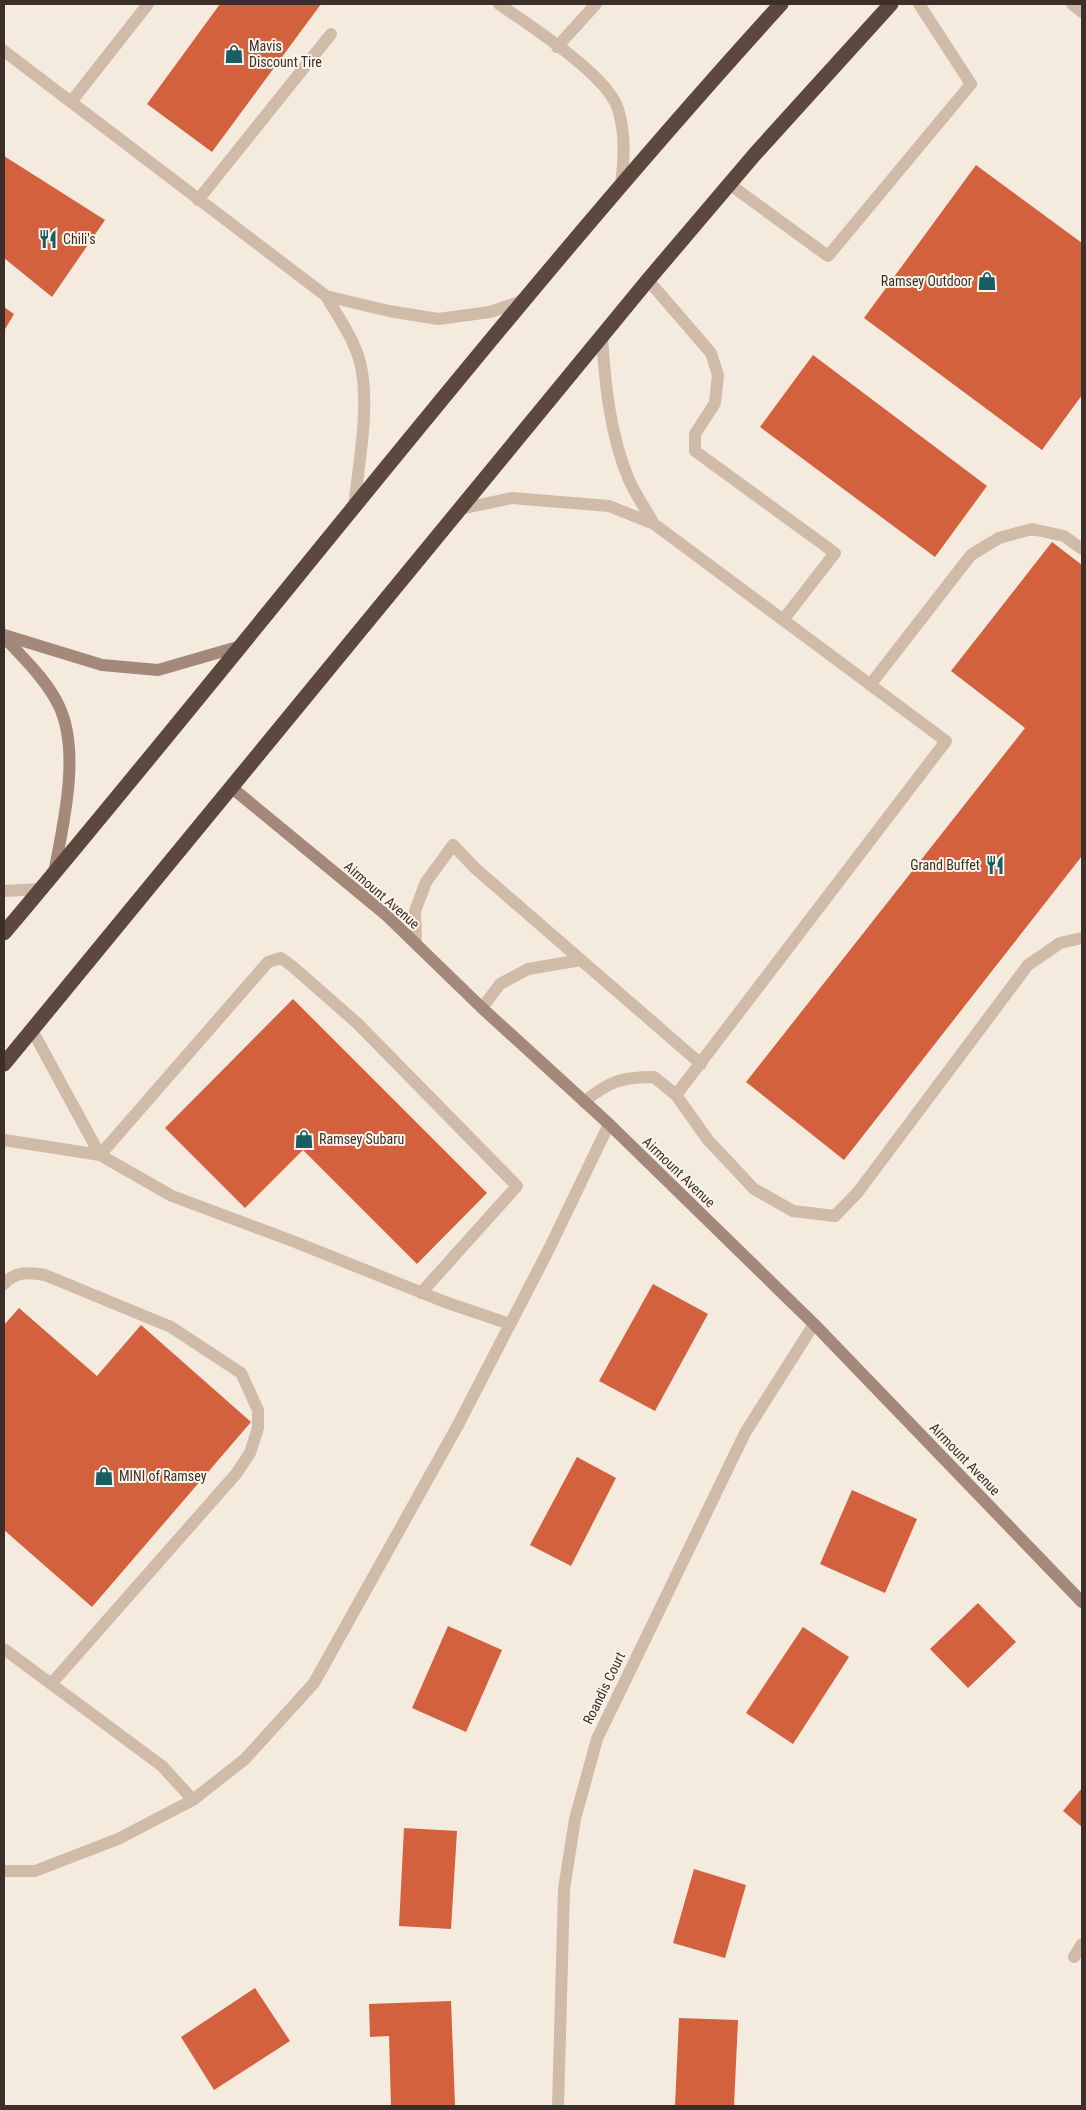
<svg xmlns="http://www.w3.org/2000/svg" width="1086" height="2110" viewBox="0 0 1086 2110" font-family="'Roboto Condensed',sans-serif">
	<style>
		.building { fill: #d3613e }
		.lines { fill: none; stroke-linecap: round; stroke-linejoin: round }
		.lane { stroke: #d0baa8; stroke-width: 12 }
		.street { stroke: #d0baa8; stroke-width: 12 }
		.secondary { stroke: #a48879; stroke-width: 12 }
		.highway { stroke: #5d483f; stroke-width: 15 }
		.labels { text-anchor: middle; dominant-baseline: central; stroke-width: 4; stroke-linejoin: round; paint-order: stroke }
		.poi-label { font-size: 14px; fill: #3c2f29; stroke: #fcf4eb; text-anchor: start }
		.street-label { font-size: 14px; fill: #3c2f29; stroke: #fcf4eb }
	</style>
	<rect width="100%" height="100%" fill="#f5eade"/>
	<path class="building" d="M220 4H321L212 152 147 104Z
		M4 156 105 220 52 297 4 258Z
		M976 165 1082 243V395L1042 450 864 318Z
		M4 307 14 314 4 331Z
		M813 355 987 486 935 557 760 427Z
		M1052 542 1082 565V856L844 1160 746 1082 1025 728 951 671Z
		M293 999 487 1193 417 1264 303 1150 245 1208 165 1128Z
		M653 1284 708 1314 655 1411 599 1381Z
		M19 1308 97 1376 141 1325 251 1422 92 1607 4 1530V1325Z
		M577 1457 616 1478 571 1566 530 1545Z
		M852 1490 917 1519 885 1593 820 1564Z
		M978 1603 1016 1642 968 1688 930 1649Z
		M448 1626 502 1650 466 1732 412 1708Z
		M803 1627 849 1657 793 1744 746 1713Z
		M1082 1788V1827L1063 1811Z
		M404 1828 457 1831 451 1929 399 1926Z
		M694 1869 746 1885 725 1958 673 1943Z
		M255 1988 290 2041 214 2090 181 2037Z
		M451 2001 455 2105 391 2106 389 2036 370 2037 369 2004Z
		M679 2018 738 2020 734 2106H675Z"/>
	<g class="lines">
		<path class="lane" d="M499 4C530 26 608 75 618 109 626 135 624 160 621 185
			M1072 4 1082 12
			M557 47 596 4
			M4 51 326 296C340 320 358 344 362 372 369 416 358 465 354 509
			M71 102 148 4
			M729 184 828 256 971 84 919 4
			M198 200 331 34
			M648 280 711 353 718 375 715 403 695 434V451L835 553 783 620
			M326 296 389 311 438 319 490 312 525 300
			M602 336C605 384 610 435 629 480 636 495 646 510 654 524
			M460 509 512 498 609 506 654 524 946 741 676 1095
			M870 685 971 555 999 538 1032 529 1064 536 1082 549
			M4 891 41 889
			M416 944 415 911 426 882 453 845 476 869 701 1064
			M482 1008 500 984 528 969 581 960
			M584 1102C609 1081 622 1077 654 1077L676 1095 708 1140 754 1189 793 1211 835 1216 858 1192 1028 965 1060 943 1082 938
			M4 1140 100 1155 32 1030
			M4 1284C15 1271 29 1272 45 1275L171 1327 241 1373 258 1410V1428L250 1453 236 1474 51 1684
			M421 1293 517 1186 357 1023 292 966 281 958 268 962 100 1155 172 1196 295 1242 445 1302 510 1324
			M4 1649 162 1766 193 1800 245 1759 314 1683 458 1425 549 1249 609 1124
			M4 1871H35L118 1839 193 1800
			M1074 1957 1082 1944"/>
		<path class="street" d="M558 2106 564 1889 575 1819 597 1739 745 1433 814 1324"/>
		<path class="secondary" d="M4 635 102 665 158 670 241 646
			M4 637C24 659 46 679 59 706 81 752 63 825 54 873
			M231 787 385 914 482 1008 609 1124 814 1324 1082 1602"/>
		<path class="highway" d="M4 933C264 625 509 303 781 4
			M4 1064 648 280 755 154 891 4"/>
	</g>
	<defs>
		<g id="shop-bare" transform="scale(1.5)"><path d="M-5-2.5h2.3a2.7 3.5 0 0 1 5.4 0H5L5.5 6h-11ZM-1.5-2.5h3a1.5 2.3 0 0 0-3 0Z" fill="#195e63" stroke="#fcf4eb" stroke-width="2.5" paint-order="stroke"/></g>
		<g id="restaurant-bare" transform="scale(1.5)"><path d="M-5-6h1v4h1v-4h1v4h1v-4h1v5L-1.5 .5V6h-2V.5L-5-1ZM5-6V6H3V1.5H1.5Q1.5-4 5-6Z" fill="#195e63" stroke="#fcf4eb" stroke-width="2.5" paint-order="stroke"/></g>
	</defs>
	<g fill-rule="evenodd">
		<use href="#shop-bare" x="234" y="54"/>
		<use href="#restaurant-bare" x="48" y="239"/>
		<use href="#shop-bare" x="987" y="281"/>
		<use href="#restaurant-bare" x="995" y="865"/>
		<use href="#shop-bare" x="304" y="1139"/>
		<use href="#shop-bare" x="104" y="1476"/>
	</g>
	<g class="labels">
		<g class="poi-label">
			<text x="249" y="46">Mavis<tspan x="249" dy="16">Discount Tire</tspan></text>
			<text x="63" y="239">Chili's</text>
			<text x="972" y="281" text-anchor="end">Ramsey Outdoor</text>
			<text x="980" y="865" text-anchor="end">Grand Buffet</text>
			<text x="319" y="1139">Ramsey Subaru</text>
			<text x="119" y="1476">MINI of Ramsey</text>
		</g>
		<g class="street-label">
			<text transform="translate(382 895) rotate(41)">Airmount Avenue</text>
			<text transform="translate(679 1172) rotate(44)">Airmount Avenue</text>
			<text transform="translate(965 1459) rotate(46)">Airmount Avenue</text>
			<text transform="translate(604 1688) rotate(-64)">Roandis Court</text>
		</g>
	</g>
	<rect width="1086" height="2110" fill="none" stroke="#3c2f29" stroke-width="10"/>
</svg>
